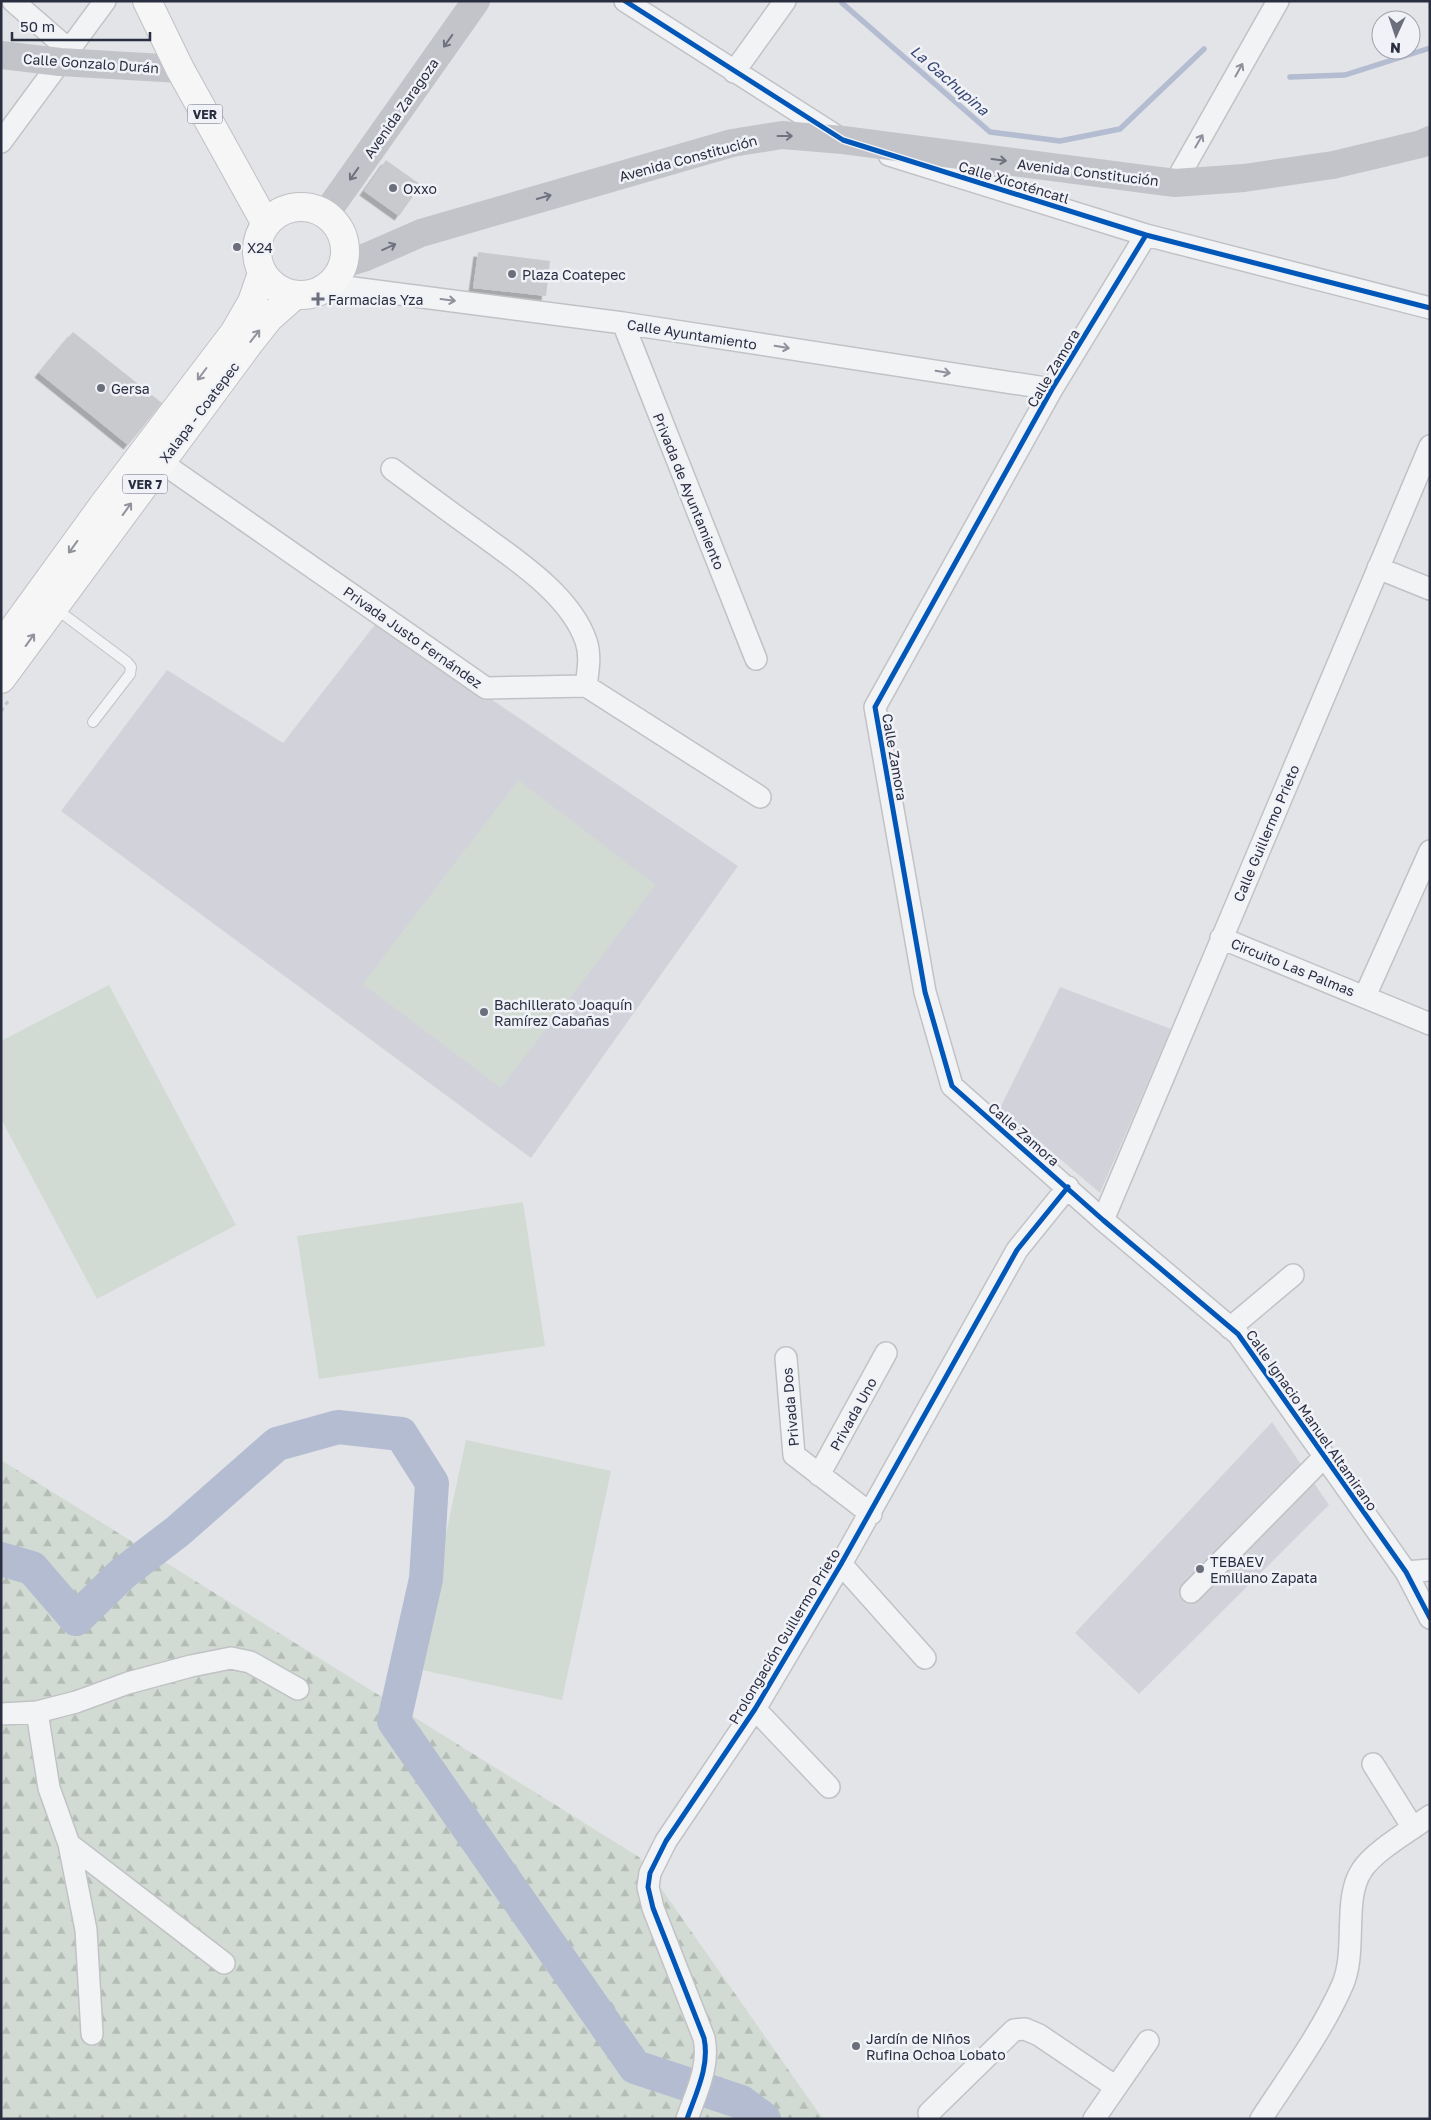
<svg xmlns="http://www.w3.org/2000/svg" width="1431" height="2120" viewBox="0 0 1431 2120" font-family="'Golos Text',sans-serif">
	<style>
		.built { fill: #d2d3da }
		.forest { fill: url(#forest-firs) }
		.garden { fill: #d2dbd3 }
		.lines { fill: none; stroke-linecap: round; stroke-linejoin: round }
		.stream { stroke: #b3bcd1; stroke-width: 5.5 }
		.river { stroke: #b3bcd1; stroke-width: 34 }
		.building { fill: #c9cace; filter: url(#shadow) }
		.lane-casing { stroke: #c1c2c5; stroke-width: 12 }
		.street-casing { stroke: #c1c2c5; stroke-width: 24 }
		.primary-casing { stroke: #c0c1c5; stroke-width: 30 }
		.path { stroke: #c5c5cb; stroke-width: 3; stroke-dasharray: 4 4; stroke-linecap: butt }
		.lane { stroke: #f2f3f5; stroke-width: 10 }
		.street { stroke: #f2f3f5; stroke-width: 21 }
		.secondary { stroke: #c3c4ca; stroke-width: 28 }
		.primary { stroke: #f6f6f7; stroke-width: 28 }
		.cycleway-casing { stroke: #f1f2f7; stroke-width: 8 }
		.cycleway { stroke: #0057b8; stroke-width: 5 }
		.oneway { stroke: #6f727f }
		.oneway2 { stroke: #8e909b }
		.oneway3 { stroke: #90929c }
		.poi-dot { fill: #6b6e7b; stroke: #f1f2f7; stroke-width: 2 }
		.labels { text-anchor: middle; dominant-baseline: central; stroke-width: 5; stroke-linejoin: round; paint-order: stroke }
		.shield { fill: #f1f2f7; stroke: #666978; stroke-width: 1 }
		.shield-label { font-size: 12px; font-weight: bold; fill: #2a2e41 }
		.street-label { font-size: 14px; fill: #2a2e41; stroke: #f1f2f7 }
		.poi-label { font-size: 14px; fill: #2a2e41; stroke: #f1f2f7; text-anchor: start }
		.water-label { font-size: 15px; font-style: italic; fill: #364673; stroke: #f1f2f7 }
	</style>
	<defs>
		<pattern id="forest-firs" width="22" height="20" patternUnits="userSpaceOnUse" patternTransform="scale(1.25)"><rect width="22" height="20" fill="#d2dbd3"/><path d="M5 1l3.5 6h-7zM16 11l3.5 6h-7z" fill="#b4bcb6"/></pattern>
		<filter id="shadow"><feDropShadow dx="-4.5" dy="4.5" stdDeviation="0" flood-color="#0004"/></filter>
	</defs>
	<rect width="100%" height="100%" fill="#e3e4e7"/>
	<path class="built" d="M377 622 738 866 531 1158 61 811 167 670 283 743Z
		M1060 987 1171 1029 1100 1193 1000 1108Z
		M1272 1422 1329 1505 1139 1694 1075 1633Z"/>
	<path class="forest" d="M1 1460 639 1857 823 2119H1Z"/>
	<path class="garden" d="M518 780 656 885 501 1088 363 984Z
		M109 985 236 1225 97 1299 1 1119V1041Z
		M523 1202 545 1346 319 1379 297 1236Z
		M466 1440 611 1471 562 1700 417 1669Z"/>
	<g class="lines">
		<path class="stream" d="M842 3 990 132 1060 141 1120 129 1204 49
			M1290 77 1345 75 1430 48"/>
		<path class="river" d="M1 1559 32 1568 76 1619 122 1574 178 1531 277 1444 338 1427 401 1434 432 1483 426 1579 394 1721 635 2067 741 2102 764 2119"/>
	</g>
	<path class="building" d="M386 160 421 185 399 216 364 191Z
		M478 252 550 261 546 296 473 288Z
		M73 332 162 403 128 445 39 373Z"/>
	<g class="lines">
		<g class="lane-casing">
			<path id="lane" d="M55 608 127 662 131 667 130 674 93 722"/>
		</g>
		<g class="street-casing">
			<path id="street" d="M13 1 68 49
				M625 1 841 139
				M734 72 785 1
				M1 142 105 1
				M889 155 1146 235 1430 308
				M1175 183 1278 1
				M1146 235 1052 389 875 707 925 992 952 1086 1103 1220 1238 1334 1406 1572 1430 1618
				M330 285 623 323 1052 389
				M623 323 756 659
				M161 462 486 688 586 686 760 797
				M392 469C419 489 447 510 475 530 513 558 570 594 586 641 591 655 588 671 586 686
				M1378 568 1430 589
				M1221 938 1430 1024
				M1365 996 1430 851
				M1103 1220 1430 446
				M1230 1328 1293 1275
				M786 1358 794 1455 871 1514
				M819 1475 886 1353
				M841 1564 925 1658
				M1406 1572 1430 1570
				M1191 1592 1324 1457
				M755 1709 829 1787
				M37 1712 49 1788 69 1844 86 1930 92 2034
				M1 1714 37 1712 76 1702 128 1683 191 1666 231 1658 250 1662 298 1689
				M1373 1764 1413 1828
				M69 1844 224 1963
				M929 2113 1014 2030 1025 2029 1039 2035 1116 2087
				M687 2119C696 2093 710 2066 704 2038L653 1908 648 1887 650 1873 666 1841 755 1709 841 1564 1017 1250 1068 1187
				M1094 2119 1148 2041
				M1261 2119C1289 2076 1321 2033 1342 1986 1358 1951 1342 1899 1362 1870 1374 1851 1411 1830 1430 1816"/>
		</g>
		<g class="primary-casing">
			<path id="primary" d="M147 1 180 69 266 224
				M257 251a44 44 0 1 1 88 0a44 44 0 1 1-88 0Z
				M1 646 104 504 234 333 252 302 262 273
				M1 679 250 342 269 318 295 295"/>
		</g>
		<path class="path" d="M1 711 9 700"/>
		<use href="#lane" class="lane"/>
		<use href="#street" class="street"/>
		<path class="secondary" d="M1 55 60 62 180 69
			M325 215 476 1
			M343 264 366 257 421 233 732 143 782 135 843 140 1175 183 1244 178 1333 165 1421 144 1430 140"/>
		<use href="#primary" class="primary"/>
		<g class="cycleway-casing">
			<path id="cycleway" d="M625 1 843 140 1146 235 1430 308
				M1146 235 1052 389 875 707 925 992 952 1086 1103 1220 1238 1334 1406 1572 1430 1618
				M687 2119C696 2093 710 2066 704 2038L653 1908 648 1887 650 1873 666 1841 755 1709 841 1564 1017 1250 1068 1187"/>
		</g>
		<use href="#cycleway" class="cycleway"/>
	</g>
	<defs><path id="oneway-shaft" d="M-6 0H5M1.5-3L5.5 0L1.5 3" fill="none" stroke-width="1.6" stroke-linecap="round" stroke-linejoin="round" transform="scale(1.25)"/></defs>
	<g class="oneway">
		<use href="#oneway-shaft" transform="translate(448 41) rotate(125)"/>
		<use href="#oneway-shaft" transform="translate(785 136)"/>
		<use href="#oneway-shaft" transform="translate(999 160) rotate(7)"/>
		<use href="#oneway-shaft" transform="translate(354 174) rotate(125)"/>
		<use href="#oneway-shaft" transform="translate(544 197) rotate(-16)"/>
		<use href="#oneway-shaft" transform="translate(389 247) rotate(-24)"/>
	</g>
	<g class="oneway2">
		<use href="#oneway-shaft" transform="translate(1239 70) rotate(-61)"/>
		<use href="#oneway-shaft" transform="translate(1199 141) rotate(-60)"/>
		<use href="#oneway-shaft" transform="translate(448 300) rotate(7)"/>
		<use href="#oneway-shaft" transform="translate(782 347) rotate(9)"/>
		<use href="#oneway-shaft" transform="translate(943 372) rotate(9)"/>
	</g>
	<g class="oneway3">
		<use href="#oneway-shaft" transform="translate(255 336) rotate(-52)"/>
		<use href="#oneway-shaft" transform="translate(202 374) rotate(127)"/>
		<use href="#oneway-shaft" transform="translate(127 509) rotate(-54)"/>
		<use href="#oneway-shaft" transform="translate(73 547) rotate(126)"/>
		<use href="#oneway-shaft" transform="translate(30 640) rotate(-54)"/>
	</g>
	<g class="poi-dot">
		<circle cx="393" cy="188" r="5"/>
		<circle cx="237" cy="247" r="5"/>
		<circle cx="512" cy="274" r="5"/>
		<path d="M315.5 291.5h5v5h5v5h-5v5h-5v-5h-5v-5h5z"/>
		<circle cx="101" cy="388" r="5"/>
		<circle cx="484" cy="1012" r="5"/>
		<circle cx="1200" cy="1569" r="5"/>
		<circle cx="856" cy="2046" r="5"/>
	</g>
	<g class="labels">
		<g class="shield">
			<rect x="187.5" y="104.5" width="35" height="19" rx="4"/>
			<rect x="122.5" y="474.5" width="45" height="19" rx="4"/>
		</g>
		<g class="shield-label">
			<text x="205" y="114">VER</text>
			<text x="145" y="484">VER 7</text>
		</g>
		<g class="street-label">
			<text transform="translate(91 63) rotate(4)">Calle Gonzalo Durán</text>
			<text transform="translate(401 108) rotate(-55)">Avenida Zaragoza</text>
			<text transform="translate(688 158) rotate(-15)">Avenida Constitución</text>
			<text transform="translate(1088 172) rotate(7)">Avenida Constitución</text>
			<text transform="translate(1014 182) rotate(17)">Calle Xicoténcatl</text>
			<text transform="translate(692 334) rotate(9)">Calle Ayuntamiento</text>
			<text transform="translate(1053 368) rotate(-59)">Calle Zamora</text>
			<text transform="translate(199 412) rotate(-53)">Xalapa - Coatepec</text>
			<text transform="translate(689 491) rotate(68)">Privada de Ayuntamiento</text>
			<text transform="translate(413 637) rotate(35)">Privada Justo Fernández</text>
			<text transform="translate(895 757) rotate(80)">Calle Zamora</text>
			<text transform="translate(1266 833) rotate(-67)">Calle Guillermo Prieto</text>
			<text transform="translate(1293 967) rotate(22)">Circuito Las Palmas</text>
			<text transform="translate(1024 1134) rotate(41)">Calle Zamora</text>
			<text transform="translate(790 1407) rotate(-95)">Privada Dos</text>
			<text transform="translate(853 1414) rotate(-61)">Privada Uno</text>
			<text transform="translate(1312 1420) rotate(55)">Calle Ignacio Manuel Altamirano</text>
			<text transform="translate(784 1636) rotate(-59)">Prolongación Guillermo Prieto</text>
		</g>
		<g class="poi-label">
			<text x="403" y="188">Oxxo</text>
			<text x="247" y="247">X24</text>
			<text x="522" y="274">Plaza Coatepec</text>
			<text x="328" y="299">Farmacias Yza</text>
			<text x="111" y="388">Gersa</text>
			<text x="494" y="1004">Bachillerato Joaquín<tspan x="494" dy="16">Ramírez Cabañas</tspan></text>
			<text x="1210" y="1561">TEBAEV<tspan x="1210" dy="16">Emiliano Zapata</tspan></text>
			<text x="866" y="2038">Jardín de Niños<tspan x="866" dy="16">Rufina Ochoa Lobato</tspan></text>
		</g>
		<g class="water-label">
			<text transform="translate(950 80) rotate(41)">La Gachupina</text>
		</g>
	</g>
	<rect width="1431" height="2120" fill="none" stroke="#2a2e41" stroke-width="5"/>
	<g transform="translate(1396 35) rotate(183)"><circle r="24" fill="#f1f2f7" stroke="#a1a4ae"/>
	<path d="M0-4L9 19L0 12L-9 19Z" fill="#6b6e7b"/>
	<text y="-8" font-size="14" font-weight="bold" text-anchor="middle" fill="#2a2e41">N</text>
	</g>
	<path d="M12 32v8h138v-8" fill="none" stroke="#2a2e41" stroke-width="2.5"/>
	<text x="20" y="32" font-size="15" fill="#2a2e41" stroke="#f1f2f7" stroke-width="4" paint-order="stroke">50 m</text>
</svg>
